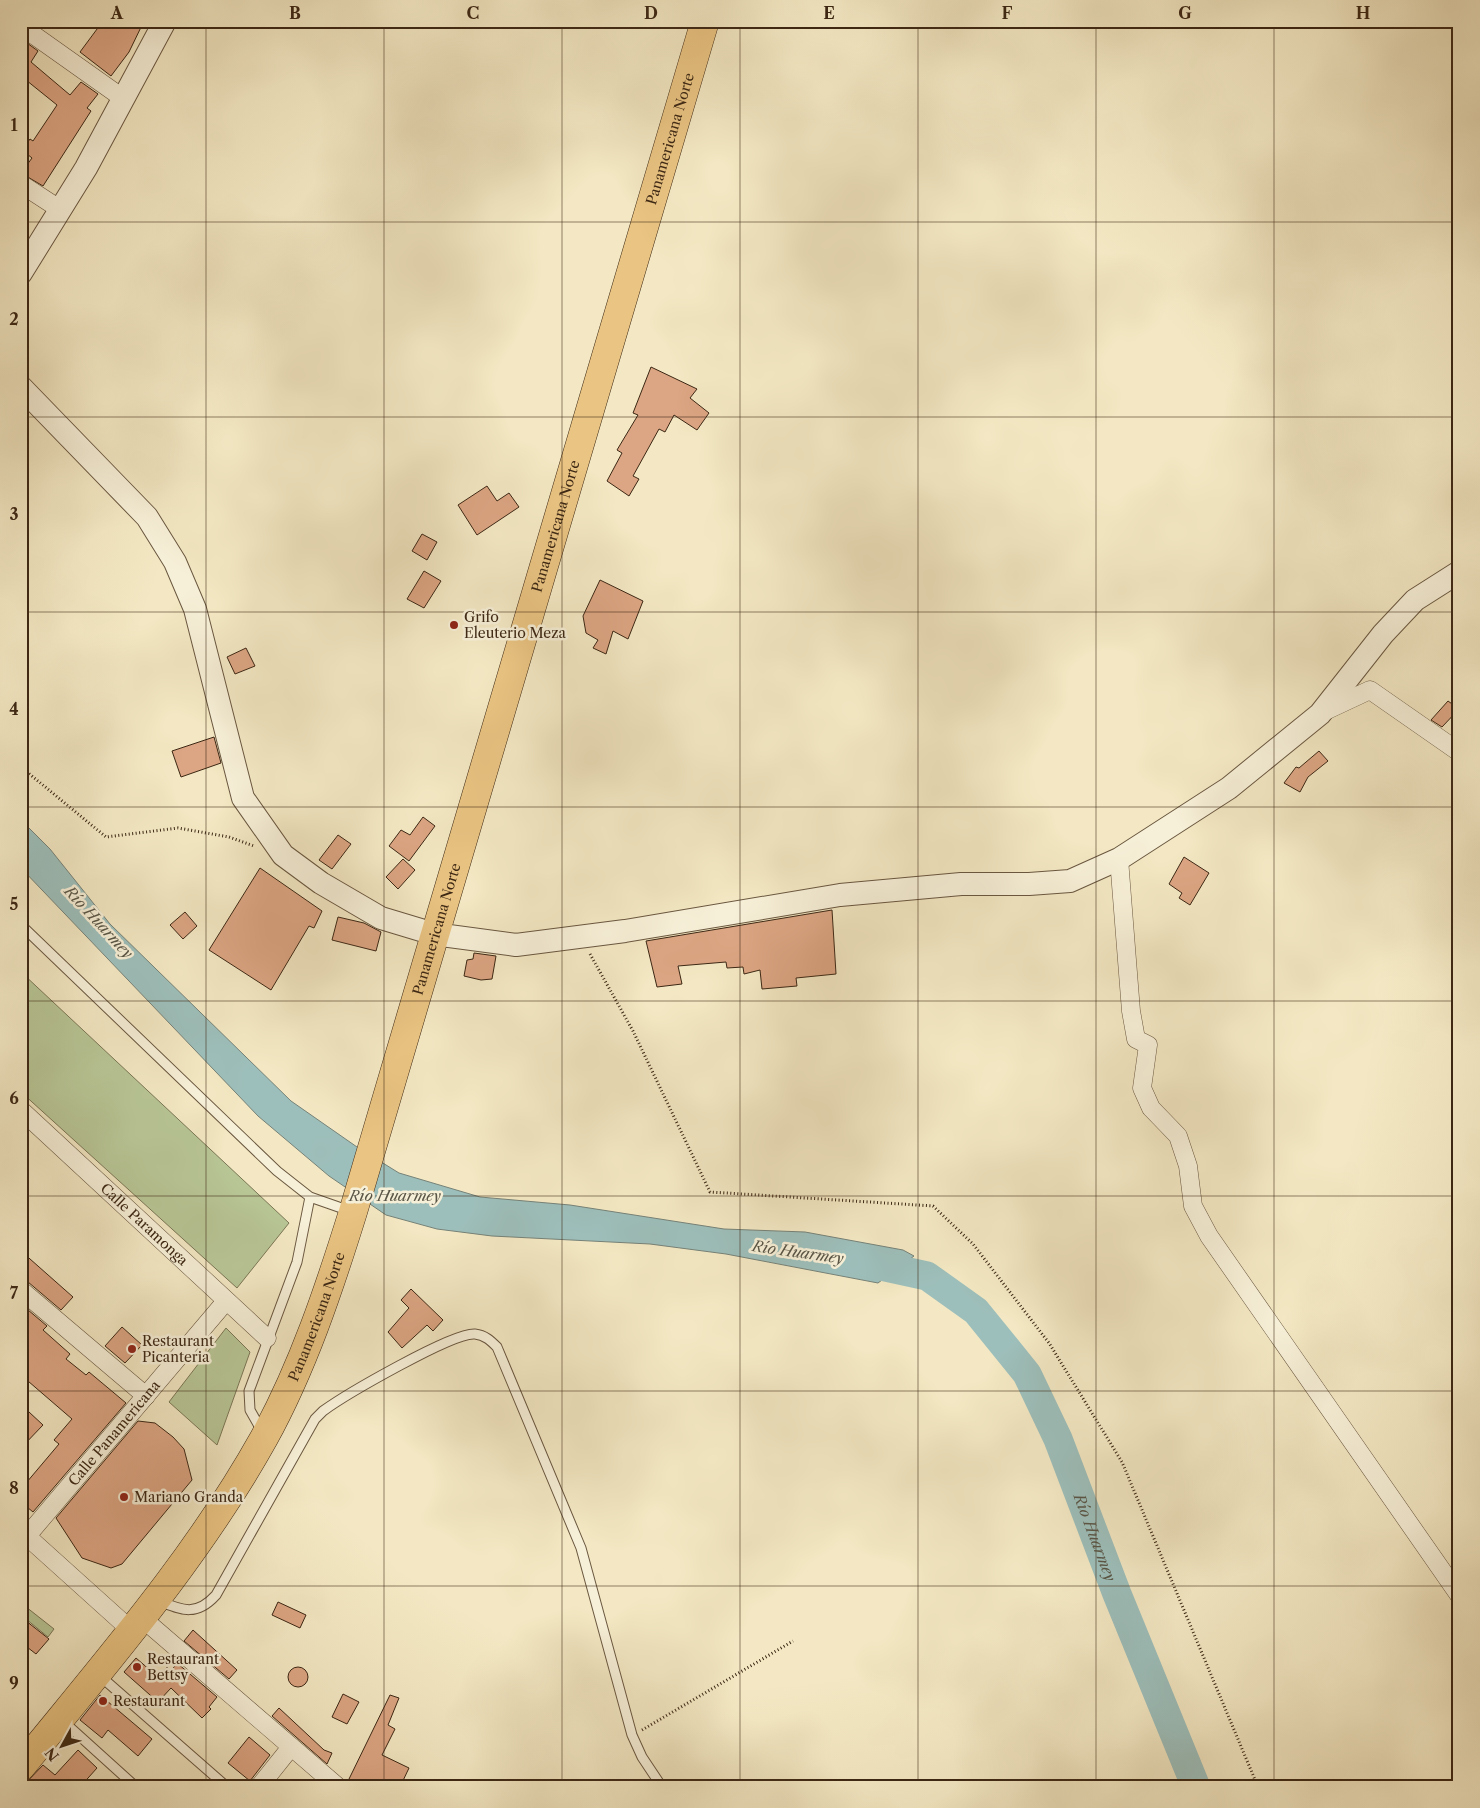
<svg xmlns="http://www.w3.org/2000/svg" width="1480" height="1808" viewBox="0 0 1480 1808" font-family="'Libre Caslon Text',serif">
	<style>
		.green { fill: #b8c696; stroke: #7a7655 }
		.water { fill: #9dbfbb; stroke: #768278 }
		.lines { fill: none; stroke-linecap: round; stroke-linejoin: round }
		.river { stroke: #9dbfbb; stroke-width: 29 }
		.building { fill: #dca583; stroke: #3c2714 }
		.service-casing { stroke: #6a5740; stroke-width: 11 }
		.minor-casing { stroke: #6a5740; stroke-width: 19 }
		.tertiary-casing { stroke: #6a5740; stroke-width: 24 }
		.trunk-casing { stroke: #3c2714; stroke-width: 29 }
		.path { stroke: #3c2714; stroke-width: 3; stroke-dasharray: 1 2.5; stroke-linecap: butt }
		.service { stroke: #f7f0d8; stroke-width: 9 }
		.minor { stroke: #f7f0d8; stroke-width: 18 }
		.tertiary { stroke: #f7f0d8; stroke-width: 22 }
		.trunk { stroke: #eac482; stroke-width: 28 }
		.grid { fill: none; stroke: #3c2714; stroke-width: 1; stroke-opacity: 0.55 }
		.poi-dot { fill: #8f2418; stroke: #f7f0d8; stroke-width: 2 }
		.labels { text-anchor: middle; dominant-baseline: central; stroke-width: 5; stroke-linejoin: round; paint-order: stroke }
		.street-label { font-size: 14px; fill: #3c2714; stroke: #f7f0d8 }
		.poi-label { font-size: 14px; fill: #3c2714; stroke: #f7f0d8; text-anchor: start }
		.water-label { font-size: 15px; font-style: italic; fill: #595546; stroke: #f7f0d8 }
		.neatline { fill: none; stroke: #3c2714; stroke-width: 2 }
		.grid-label { font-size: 16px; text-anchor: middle; font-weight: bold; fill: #3c2714 }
	</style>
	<rect width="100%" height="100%" fill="#f3e8c3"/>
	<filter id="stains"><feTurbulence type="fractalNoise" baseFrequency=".004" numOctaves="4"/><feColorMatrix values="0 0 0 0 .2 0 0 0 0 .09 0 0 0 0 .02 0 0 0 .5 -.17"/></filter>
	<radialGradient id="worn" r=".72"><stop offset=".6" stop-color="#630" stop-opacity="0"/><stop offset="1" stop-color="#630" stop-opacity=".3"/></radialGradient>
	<path class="green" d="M21 972 289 1223 237 1288 21 1092Z
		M226 1328 250 1352 217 1445 169 1402Z
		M21 1603 54 1629 48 1637 21 1615Z"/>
	<path class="water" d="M21 820 50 849 110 924 291 1101 357 1147 399 1173 480 1197 570 1205 724 1229 805 1232 903 1250 914 1256 878 1283 726 1254 650 1244 492 1236 437 1229 386 1215 329 1176 258 1116 21 868Z"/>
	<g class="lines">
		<path class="river" id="s1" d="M858 1261 927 1276 976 1311 1027 1374 1058 1439 1117 1594 1196 1787"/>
	</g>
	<path class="building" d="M103 21H144L129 52 111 76 80 52Z
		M27 43 38 51 31 62 70 95 81 82 98 94 87 108 91 111 43 186 21 173 32 158 22 150 30 139 33 141 57 105 21 76V51Z
		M651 367 697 389 690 398 709 413 697 430 674 415 665 432 659 429 633 476 639 479 629 496 607 481 622 453 617 450 638 415 633 413Z
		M487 486 497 501 509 493 519 507 477 535 458 505Z
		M422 534 437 542 427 560 412 551Z
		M424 571 441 581 424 608 407 599Z
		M600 580 643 601 628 639 613 631 606 654 593 648 598 640 586 633 583 616Z
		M246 648 255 666 235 674 227 657Z
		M1448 701 1459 709 1442 727 1431 720Z
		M214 737 221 763 181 777 172 751Z
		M1319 751 1328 761 1308 777 1300 792 1284 783 1296 767 1299 768Z
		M423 817 435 826 409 861 389 846 401 830 410 835Z
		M338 835 351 844 332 869 319 860Z
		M1184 857 1209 873 1190 905 1179 898 1182 893 1169 884Z
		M403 859 415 870 398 889 386 877Z
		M260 868 322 911 314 928 309 926 271 990 209 950Z
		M832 910 836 974 796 978 797 986 762 989 760 970 744 974 743 967 727 968 726 962 678 966 682 984 657 987 646 941Z
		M185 912 197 926 183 939 170 925Z
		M338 917 364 923 381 932 376 951 332 940Z
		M474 953 496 956 492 979 481 980 464 976 467 960 473 959Z
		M21 1251 73 1297 61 1310 21 1276Z
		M411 1289 443 1320 433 1331 427 1325 402 1348 388 1332 409 1308 401 1300Z
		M21 1304 47 1326 43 1330 70 1354 66 1359 86 1375 89 1372 126 1403 33 1512 21 1502V1489L59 1444 54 1440 72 1419 21 1375Z
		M122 1327 142 1345 125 1363 105 1346Z
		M29 1412 43 1425 21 1448V1421Z
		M138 1421 155 1423 173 1437 184 1449 192 1480 122 1564 111 1568 82 1558 56 1518Z
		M278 1602 306 1615 300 1628 272 1615Z
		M21 1617 49 1639 36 1654 27 1647H21Z
		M193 1630 237 1670 229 1679 184 1641Z
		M136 1658 158 1677 167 1667 171 1671 177 1663 217 1697 209 1707 211 1709 202 1718 171 1688 158 1702 124 1672Z
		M288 1677a10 10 0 1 1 20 0a10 10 0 1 1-20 0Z
		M343 1694 359 1702 347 1724 332 1717Z
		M100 1695 152 1739 138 1756 108 1730 102 1738 80 1720Z
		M390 1695 399 1698 388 1725 395 1729 382 1755 409 1768 400 1787H364L349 1779Z
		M279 1708 324 1750 332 1753 327 1764 272 1716Z
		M249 1737 270 1755 250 1781 228 1763Z
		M78 1750 97 1768 80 1787H22L43 1765 55 1775Z"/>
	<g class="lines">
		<g class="service-casing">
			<path id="service" d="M21 925 277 1171 310 1197 297 1262 249 1391 250 1410 263 1433
				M310 1197 350 1211
				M159 1601C183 1611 197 1616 216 1595L315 1419 323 1411C345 1395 453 1332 475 1334 485 1335 491 1341 497 1347L581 1548 632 1735 642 1757 662 1787
				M99 1675 227 1787
				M63 1721 136 1787"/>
		</g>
		<g class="minor-casing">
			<g id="minor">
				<path d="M21 26 124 99"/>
				<path d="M21 184 61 210"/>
				<path d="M1323 712 1370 690 1459 752"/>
				<path d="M1119 859 1131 1011 1136 1039 1148 1045 1142 1088 1151 1108 1178 1136 1188 1166 1193 1206 1209 1236 1459 1595"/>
				<path id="s2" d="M21 1110 267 1338"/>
				<path d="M21 1290 146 1396"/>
				<path d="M21 1531 132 1631"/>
				<path id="s3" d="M21 1543 226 1301"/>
				<path d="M142 1618 338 1787"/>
				<path d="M259 1787 291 1747"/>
			</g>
		</g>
		<g class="tertiary-casing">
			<path id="tertiary" d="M21 273 86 168 165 21
				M21 387 147 517 175 562 195 609 243 798 283 855 321 883 381 918 434 934 516 945 625 931 840 895 961 884H1029L1070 881 1119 859 1229 788 1320 714 1383 634 1415 600 1459 572"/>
		</g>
		<g class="trunk-casing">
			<g id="trunk">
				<path id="s4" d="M21 1767C107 1661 197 1558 264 1438 303 1367 329 1289 353 1212L705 21"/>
			</g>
		</g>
		<path class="path" d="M21 767 106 837 178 828 229 837 254 846
			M590 954 633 1031 710 1192 933 1206 973 1244 1049 1343 1122 1462 1258 1787
			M642 1730 793 1641"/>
		<use href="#service" class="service"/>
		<use href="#minor" class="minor"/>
		<use href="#tertiary" class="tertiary"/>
		<use href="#trunk" class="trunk"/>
	</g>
	<path class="grid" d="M206 21V1787M384 21V1787M562 21V1787M740 21V1787M918 21V1787M1096 21V1787M1274 21V1787M21 222H1459M21 417H1459M21 612H1459M21 807H1459M21 1001H1459M21 1196H1459M21 1391H1459M21 1586H1459"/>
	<g class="poi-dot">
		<circle cx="454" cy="625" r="5"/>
		<circle cx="132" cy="1349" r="5"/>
		<circle cx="124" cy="1497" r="5"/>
		<circle cx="137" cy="1667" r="5"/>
		<circle cx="103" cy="1701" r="5"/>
	</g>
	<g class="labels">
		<g class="street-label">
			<text stroke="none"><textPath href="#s4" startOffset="1772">Panamericana Norte</textPath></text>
			<text stroke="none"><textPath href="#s4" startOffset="1368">Panamericana Norte</textPath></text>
			<text stroke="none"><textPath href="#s4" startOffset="948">Panamericana Norte</textPath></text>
			<text stroke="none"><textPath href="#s2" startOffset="168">Calle Paramonga</textPath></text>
			<text stroke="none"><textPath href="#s4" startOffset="542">Panamericana Norte</textPath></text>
			<text stroke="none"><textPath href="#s3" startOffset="144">Calle Panamericana</textPath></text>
		</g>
		<g class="poi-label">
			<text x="464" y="617">Grifo<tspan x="464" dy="16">Eleuterio Meza</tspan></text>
			<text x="142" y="1341">Restaurant<tspan x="142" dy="16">Picanteria</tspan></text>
			<text x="134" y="1497">Mariano Granda</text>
			<text x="147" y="1659">Restaurant<tspan x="147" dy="16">Bettsy</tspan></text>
			<text x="113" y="1701">Restaurant</text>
		</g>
		<g class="water-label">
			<text transform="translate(99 922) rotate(47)">Río Huarmey</text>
			<text x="395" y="1195">Río Huarmey</text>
			<text transform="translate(798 1252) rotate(8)">Río Huarmey</text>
			<text stroke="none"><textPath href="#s1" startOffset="389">Río Huarmey</textPath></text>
		</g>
	</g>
	<rect width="1480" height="1808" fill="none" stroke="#f3e8c3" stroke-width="55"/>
	<g transform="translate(62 1746) rotate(230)" stroke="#f7f0d8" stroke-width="4" paint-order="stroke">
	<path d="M0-4L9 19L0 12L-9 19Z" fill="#3c2714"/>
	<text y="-8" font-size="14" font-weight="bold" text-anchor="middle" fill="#3c2714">N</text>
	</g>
	<rect x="28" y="28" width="1424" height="1752" class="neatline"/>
	<g class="grid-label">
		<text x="117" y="19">A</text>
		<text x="295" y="19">B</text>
		<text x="473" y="19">C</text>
		<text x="651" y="19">D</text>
		<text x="829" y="19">E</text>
		<text x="1007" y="19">F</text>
		<text x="1185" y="19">G</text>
		<text x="1363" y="19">H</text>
		<text x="14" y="131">1</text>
		<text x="14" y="325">2</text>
		<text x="14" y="520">3</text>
		<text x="14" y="715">4</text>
		<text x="14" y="910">5</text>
		<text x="14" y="1104">6</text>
		<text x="14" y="1299">7</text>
		<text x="14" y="1494">8</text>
		<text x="14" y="1689">9</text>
	</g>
	<rect width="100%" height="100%" filter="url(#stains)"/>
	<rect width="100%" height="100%" fill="url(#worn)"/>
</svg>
